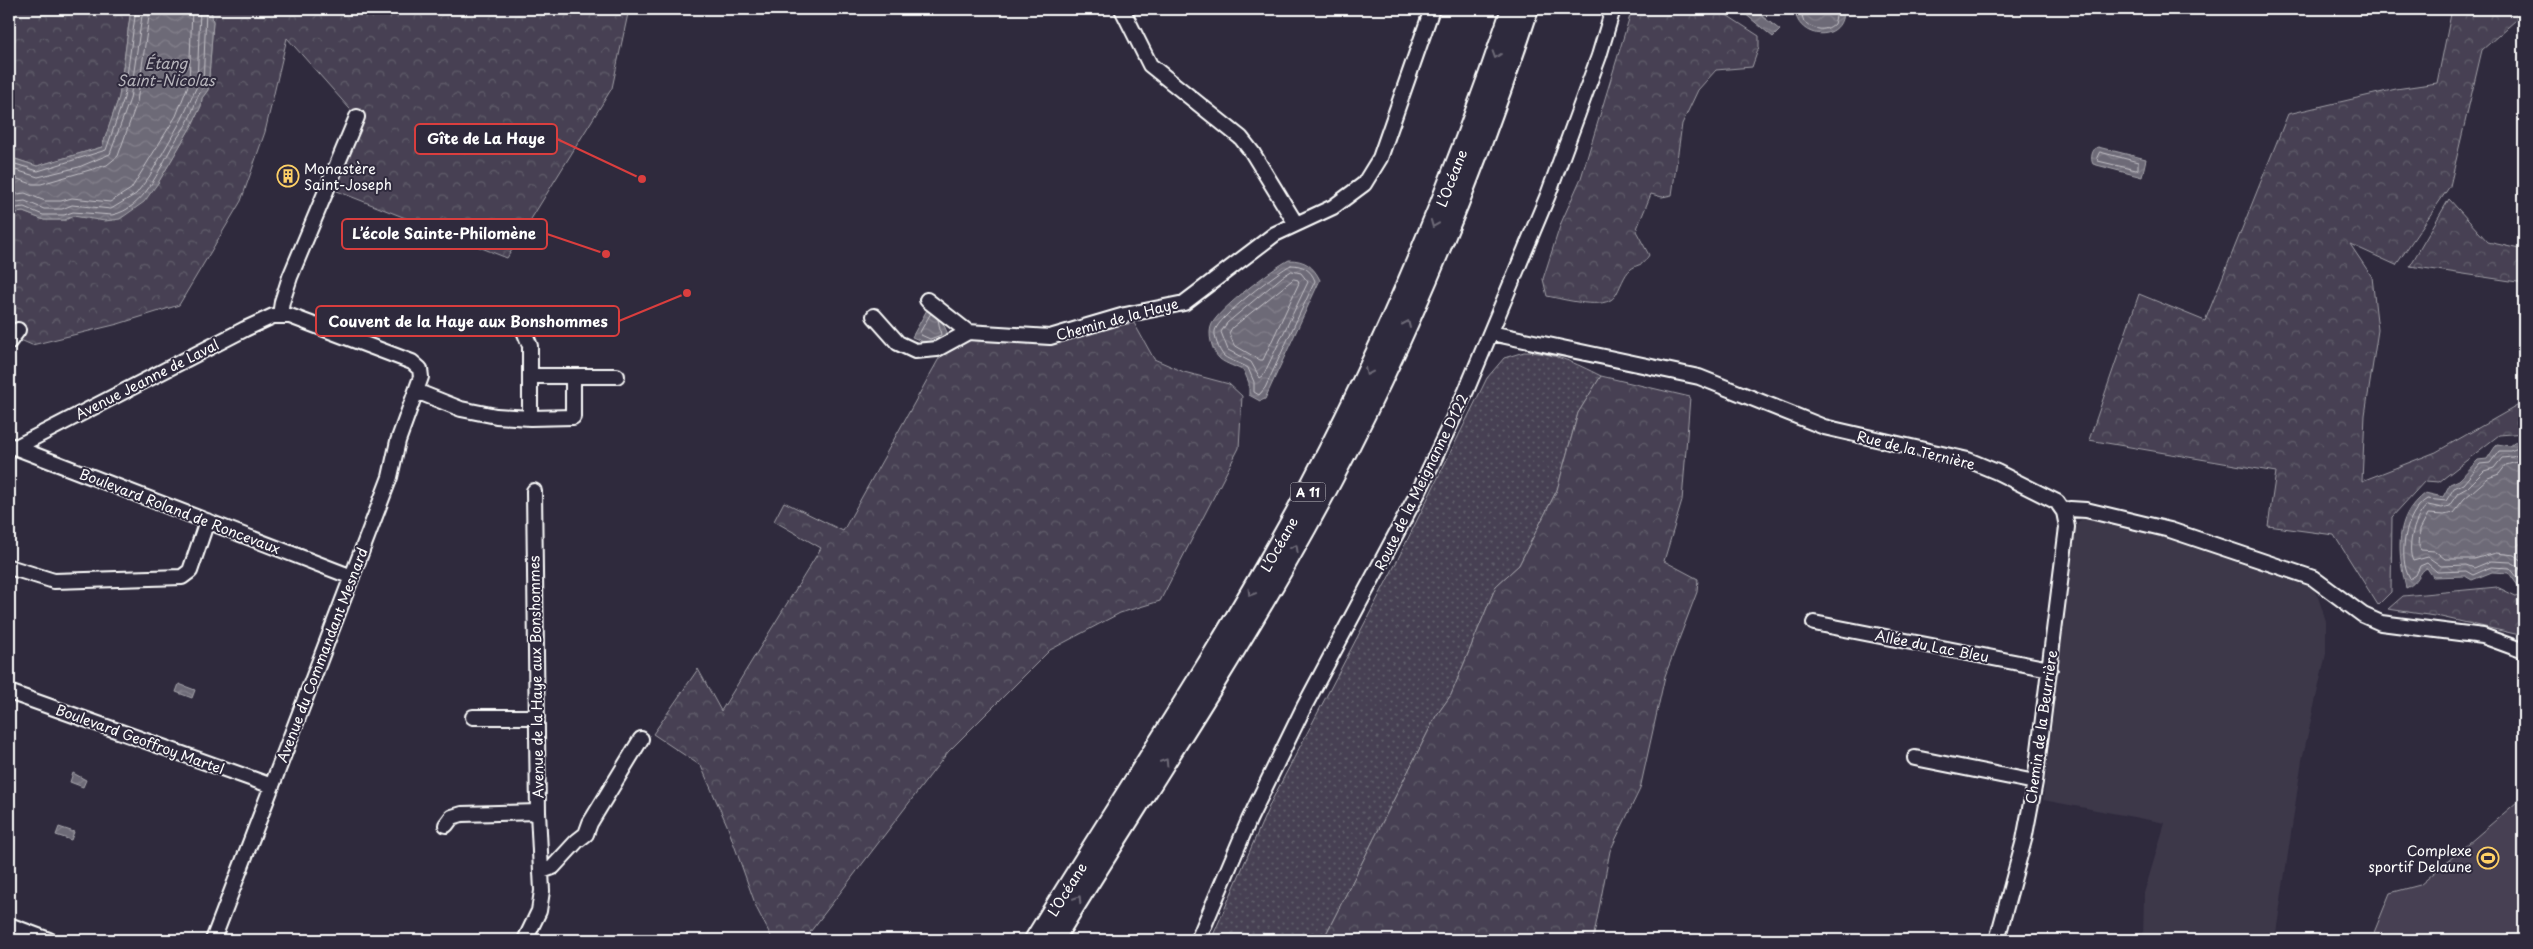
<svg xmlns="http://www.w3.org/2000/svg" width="2533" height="949" viewBox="0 0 2533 949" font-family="'Playpen Sans',sans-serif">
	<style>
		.built { fill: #3c3749 }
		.grass { fill: url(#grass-dots); stroke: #a2a0a8 }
		.forest { fill: url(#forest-crowns); stroke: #a2a0a8 }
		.park { fill: #464152; stroke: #a2a0a8 }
		.water { fill: url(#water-waves); stroke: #a7a6ad }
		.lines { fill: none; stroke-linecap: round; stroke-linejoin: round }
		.shore { stroke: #c5c3c9; stroke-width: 1 }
		.minor-casing { stroke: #fff; stroke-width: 18 }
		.highway-casing { stroke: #fff; stroke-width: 24 }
		.minor { stroke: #2f2a3d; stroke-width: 14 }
		.highway { stroke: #2f2a3d; stroke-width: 20 }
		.oneway { stroke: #6d6a77 }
		.labels { text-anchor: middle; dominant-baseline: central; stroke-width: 4; stroke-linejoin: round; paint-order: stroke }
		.shield { fill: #2f2a3d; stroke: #c1bfc5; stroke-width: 1 }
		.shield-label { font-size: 12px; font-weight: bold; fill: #fff }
		.poi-label { font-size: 14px; fill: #fff; stroke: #2f2a3d; text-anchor: start }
		.street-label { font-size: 14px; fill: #fff; stroke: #2f2a3d }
		.water-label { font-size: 15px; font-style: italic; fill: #b6b4bb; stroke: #2f2a3d }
		.leader { fill: none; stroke: #da3e3e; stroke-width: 2 }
		.callout-dot { fill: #da3e3e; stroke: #2f2a3d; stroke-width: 2 }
		.callout { fill: #2f2a3d; stroke: #da3e3e; stroke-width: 2 }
		.callout-label { font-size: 15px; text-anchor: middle; font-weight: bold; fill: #fff }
	</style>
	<defs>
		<pattern id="grass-dots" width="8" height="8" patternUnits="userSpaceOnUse" patternTransform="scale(1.25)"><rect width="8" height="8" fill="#464152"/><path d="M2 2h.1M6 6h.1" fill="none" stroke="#625e6c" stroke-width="1.8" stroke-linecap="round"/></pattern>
		<pattern id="forest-crowns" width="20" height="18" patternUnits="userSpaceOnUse" patternTransform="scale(1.25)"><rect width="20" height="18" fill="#464152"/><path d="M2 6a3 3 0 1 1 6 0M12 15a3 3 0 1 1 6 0" fill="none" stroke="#625e6c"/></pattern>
		<pattern id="water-waves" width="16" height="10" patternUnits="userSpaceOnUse" patternTransform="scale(1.25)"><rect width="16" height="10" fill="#6d6a77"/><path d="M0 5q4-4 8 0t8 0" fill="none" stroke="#83808b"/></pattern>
	</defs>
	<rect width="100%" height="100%" fill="#2f2a3d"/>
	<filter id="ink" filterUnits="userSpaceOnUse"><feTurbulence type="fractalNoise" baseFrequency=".02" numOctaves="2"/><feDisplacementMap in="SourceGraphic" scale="10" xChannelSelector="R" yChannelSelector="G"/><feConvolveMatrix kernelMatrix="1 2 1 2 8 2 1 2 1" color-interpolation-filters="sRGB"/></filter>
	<g filter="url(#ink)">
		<path class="built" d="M2084 516 2172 536 2305 582 2313 588 2318 597 2326 621V654L2302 760 2275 940H2143L2144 893 2165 823 2043 800 2074 528Z"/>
		<path class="grass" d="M1524 352C1553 352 1575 363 1601 376L1578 413 1557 490 1519 565 1496 586 1451 695 1436 716 1323 940H1211L1271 802 1394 567 1487 378 1504 358Z"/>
		<path class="forest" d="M9 9H131L119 97 102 147 37 166 9 157Z
			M211 9H629L612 88 507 258 337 191 357 117 287 38 265 132 241 201 179 305 118 324 32 345 9 335V214L23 212 44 220H65L73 216 113 220 158 183 192 125 201 106 202 98 208 90 213 22Z
			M1632 9H1726L1725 14 1759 36V47L1752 67 1716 70 1698 90 1682 124 1672 195 1662 197 1651 194 1636 231 1649 255C1641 268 1641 262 1631 269 1624 274 1620 289 1615 296 1605 311 1563 299 1547 296L1543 279 1561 223 1581 178Z
			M2452 9H2524V13L2482 50 2450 186 2396 265 2350 244 2372 277 2378 330 2365 415 2362 481 2436 452 2524 402V433L2499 435 2439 482 2425 481 2392 517 2391 592 2378 605 2334 535 2268 526 2276 472 2089 440 2139 294 2205 321 2288 114 2396 89 2437 83Z
			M2449 199 2488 242 2524 250V283L2410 266Z
			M1134 323 1154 359 1184 372 1229 384 1242 396 1239 448 1160 601 1120 613 1050 650 948 752 804 940H773L757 909 727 825 701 766 653 734 698 669 721 711 821 548 774 521 784 502 843 531 942 353 968 332 1050 337Z
			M1601 376 1690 397 1682 501 1664 561 1698 579 1697 592 1665 676 1640 789 1610 851 1593 940H1323L1436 716 1451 695 1496 586 1519 565 1557 490 1578 413Z
			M2497 587 2524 600V636L2441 617 2388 609 2403 596Z"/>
		<path class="park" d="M2524 796V940H2371L2390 893 2420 885Z"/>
		<path class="water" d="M131 9H211L213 22 208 90 202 98 201 106 192 125 158 183 144 202 120 219 105 221 73 216 65 220H44L23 212 9 214V157L37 166 102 147 119 97Z
			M1747 9H1753L1780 30 1773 37 1744 13Z
			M1795 9H1843C1845 44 1796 40 1795 9Z
			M2098 147 2146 159 2142 177 2093 164C2090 159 2092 148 2098 147Z
			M1289 260C1305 260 1313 266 1320 280L1269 390 1265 399 1260 401 1249 395V383L1244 371C1237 367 1226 364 1220 359 1212 352 1207 333 1212 324 1220 308 1272 269 1289 260Z
			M571 304 577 307V317L572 320 568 316V307Z
			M928 308 943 315V323L950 339 936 341 931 345 912 337Z
			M2517 441 2524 442V591L2521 590 2509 573 2492 572 2472 580 2465 576 2433 577 2427 568C2419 571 2419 583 2406 588 2398 553 2393 517 2425 493L2443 497 2450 484 2459 480 2478 460 2487 459 2497 444 2510 446Z
			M179 684 195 690 192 698 176 692Z
			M73 773 86 780 83 787 70 782Z
			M59 827 74 832 71 840 56 835Z"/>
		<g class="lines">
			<path class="shore" d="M1800 9 1804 22C1814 29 1824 33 1834 24L1838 9
				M2100 152 2138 162V169L2136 170 2098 161 2097 158Z
				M9 162 38 171 106 150 124 98 136 9
				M9 168 38 177 79 167 110 154 130 99 143 9
				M9 176 32 184H41L107 165 118 156 137 102 150 9
				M9 195 25 193 45 201H61L72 198 110 202 131 189 176 116 189 83 192 9
				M9 203 25 201 44 209H62L72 205 111 209 136 194 149 177 182 119 197 86 200 9
				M9 209 24 207 43 215H64L73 212 112 215C145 208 158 171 173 145 178 136 185 128 189 119 194 109 196 97 203 88L206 9
				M1291 265C1303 265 1311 270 1315 281L1265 388 1259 395 1254 392V382L1248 368C1241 363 1230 361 1224 356 1219 351 1214 337 1215 331 1217 318 1278 271 1291 265Z
				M1292 271 1301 273 1308 282 1263 376 1260 378 1251 362 1228 350 1221 332 1227 323 1282 277Z
				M1294 279 1298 280 1299 283 1263 360H1260L1234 345 1229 333 1232 328Z
				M931 313 920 332 921 335 930 339 941 335 938 319
				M2524 446 2510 451H2499L2490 463 2480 464 2463 484 2454 488 2446 501 2427 499C2405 512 2397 558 2410 579L2416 575 2420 566 2427 563 2437 572 2466 571 2473 575 2491 567 2510 568 2524 586
				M2524 453 2512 457 2502 458 2494 468 2484 471 2467 488 2458 493 2449 506 2442 508 2428 505C2415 514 2406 548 2413 561L2428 557 2441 566 2466 565 2474 568 2491 561 2511 562 2518 566 2524 575
				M2524 460 2506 465 2499 474 2488 478 2464 499 2453 513 2444 515 2428 514 2420 529 2419 547 2421 550 2435 551 2445 559H2474L2496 553 2515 555 2524 562"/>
			<g class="minor-casing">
				<path id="minor" d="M1122 9 1150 65 1241 138 1252 152 1293 219 1294 225
					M927 300 968 332
					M280 315 282 302 290 277 357 117
					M874 316 898 343 915 351 937 349 968 332 1050 337 1125 315 1184 303 1275 234 1333 207 1364 184 1380 158 1432 9
					M1491 333 1699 377 1824 427 1968 460 1997 472 2057 502 2064 512 2070 509 2086 510 2170 530 2313 578 2363 615 2381 623 2483 636 2524 651
					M9 342 18 330
					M530 376H573
					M416 391 461 409 496 416 530 418V346L524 331
					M530 418 573 417V376H617
					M9 445 352 577
					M16 447 245 329 273 316H290L412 362 420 369 421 377 398 441 390 477 213 940
					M9 567 54 581 182 577 190 571 207 521
					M1814 623 2050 669
					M9 692 272 786
					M473 717H537
					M1915 758 2035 782
					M446 825 452 817 462 814 538 812
					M542 871 553 867 577 841 586 834 590 823 641 739
					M9 925 49 940
					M525 940 539 911 542 891 538 812 534 491
					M1198 940 1249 820 1304 707 1420 489 1466 391 1548 195 1599 56 1613 9
					M1997 940 2024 840 2035 782 2067 527 2064 512"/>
			</g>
			<g class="highway-casing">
				<g id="highway">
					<path id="s1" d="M1035 940C1122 798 1216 659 1296 513 1384 351 1454 183 1512 9"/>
					<path d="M1053 940C1131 813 1214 689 1288 559 1388 385 1466 199 1528 9"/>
				</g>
			</g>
			<use href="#minor" class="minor"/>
			<use href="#highway" class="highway"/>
		</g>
		<defs><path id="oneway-chevron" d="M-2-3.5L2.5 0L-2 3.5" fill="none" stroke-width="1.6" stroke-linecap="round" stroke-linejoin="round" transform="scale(1.25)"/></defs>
		<g class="oneway">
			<use href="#oneway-chevron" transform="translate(1496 55) rotate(108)"/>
			<use href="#oneway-chevron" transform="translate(1434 224) rotate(112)"/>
			<use href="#oneway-chevron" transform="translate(1407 324) rotate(-66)"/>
			<use href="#oneway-chevron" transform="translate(1368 372) rotate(115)"/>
			<use href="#oneway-chevron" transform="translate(1295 548) rotate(-61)"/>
			<use href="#oneway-chevron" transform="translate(1251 593) rotate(121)"/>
			<use href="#oneway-chevron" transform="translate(1165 762) rotate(-58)"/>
			<use href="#oneway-chevron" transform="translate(1078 899) rotate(-58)"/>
		</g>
	</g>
	<defs>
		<g id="building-ring" transform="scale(1.125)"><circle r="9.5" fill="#2f2a3d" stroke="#ffd166" stroke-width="1.5"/><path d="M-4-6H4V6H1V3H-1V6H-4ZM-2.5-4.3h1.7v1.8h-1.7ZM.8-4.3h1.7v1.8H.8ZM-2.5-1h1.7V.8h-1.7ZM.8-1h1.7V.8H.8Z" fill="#ffd166"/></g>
		<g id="stadium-ring" transform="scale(1.125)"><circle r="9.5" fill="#2f2a3d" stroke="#ffd166" stroke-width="1.5"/><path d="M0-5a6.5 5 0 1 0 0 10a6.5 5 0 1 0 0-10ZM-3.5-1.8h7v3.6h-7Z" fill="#ffd166"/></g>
	</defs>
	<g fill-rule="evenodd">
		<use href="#building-ring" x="288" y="176"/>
		<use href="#stadium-ring" x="2488" y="858"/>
	</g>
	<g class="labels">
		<rect class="shield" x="1290.5" y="482.5" width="35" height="19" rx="4"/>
		<g class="shield-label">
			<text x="1308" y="492">A 11</text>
		</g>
		<g class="poi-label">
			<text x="304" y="168">Monastère<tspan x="304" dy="16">Saint-Joseph</tspan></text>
			<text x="2472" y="850" text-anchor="end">Complexe<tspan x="2472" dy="16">sportif Delaune</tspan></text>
		</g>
		<g class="street-label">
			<text stroke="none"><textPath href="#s1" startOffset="870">L’Océane</textPath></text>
			<text transform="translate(1117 319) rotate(-15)">Chemin de la Haye</text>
			<text transform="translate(147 379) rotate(-27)">Avenue Jeanne de Laval</text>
			<text transform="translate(1916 450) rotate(14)">Rue de la Ternière</text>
			<text transform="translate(1421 482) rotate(-64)">Route de la Meignanne D122</text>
			<text transform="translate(180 511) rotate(21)">Boulevard Roland de Roncevaux</text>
			<text stroke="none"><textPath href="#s1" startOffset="465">L’Océane</textPath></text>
			<text transform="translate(1932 646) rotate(11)">Allée du Lac Bleu</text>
			<text transform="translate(322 655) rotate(-69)">Avenue du Commandant Mesnard</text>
			<text transform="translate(536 677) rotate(-91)">Avenue de la Haye aux Bonshommes</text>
			<text transform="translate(2041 727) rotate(-82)">Chemin de la Beurrière</text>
			<text transform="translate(140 739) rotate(20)">Boulevard Geoffroy Martel</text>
			<text stroke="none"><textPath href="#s1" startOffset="60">L’Océane</textPath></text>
		</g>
		<g class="water-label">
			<text x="166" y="62">Étang<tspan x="166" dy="17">Saint-Nicolas</tspan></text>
		</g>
	</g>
	<path class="leader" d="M642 179L557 139M606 254L547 234M687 293L619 321"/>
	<g class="callout-dot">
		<circle cx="642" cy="179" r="5"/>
		<circle cx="606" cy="254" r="5"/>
		<circle cx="687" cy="293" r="5"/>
	</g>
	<g class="callout">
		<rect x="415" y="124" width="142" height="30" rx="5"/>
		<rect x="342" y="219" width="205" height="30" rx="5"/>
		<rect x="316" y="306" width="303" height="30" rx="5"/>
	</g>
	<g class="callout-label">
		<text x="486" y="144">Gîte de La Haye</text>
		<text x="444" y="239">L’école Sainte-Philomène</text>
		<text x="468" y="327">Couvent de la Haye aux Bonshommes</text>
	</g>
	<rect width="2533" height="949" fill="none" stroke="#2f2a3d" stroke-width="30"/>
	<rect x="15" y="15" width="2503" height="919" fill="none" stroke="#fff" stroke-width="2" filter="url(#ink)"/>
</svg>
